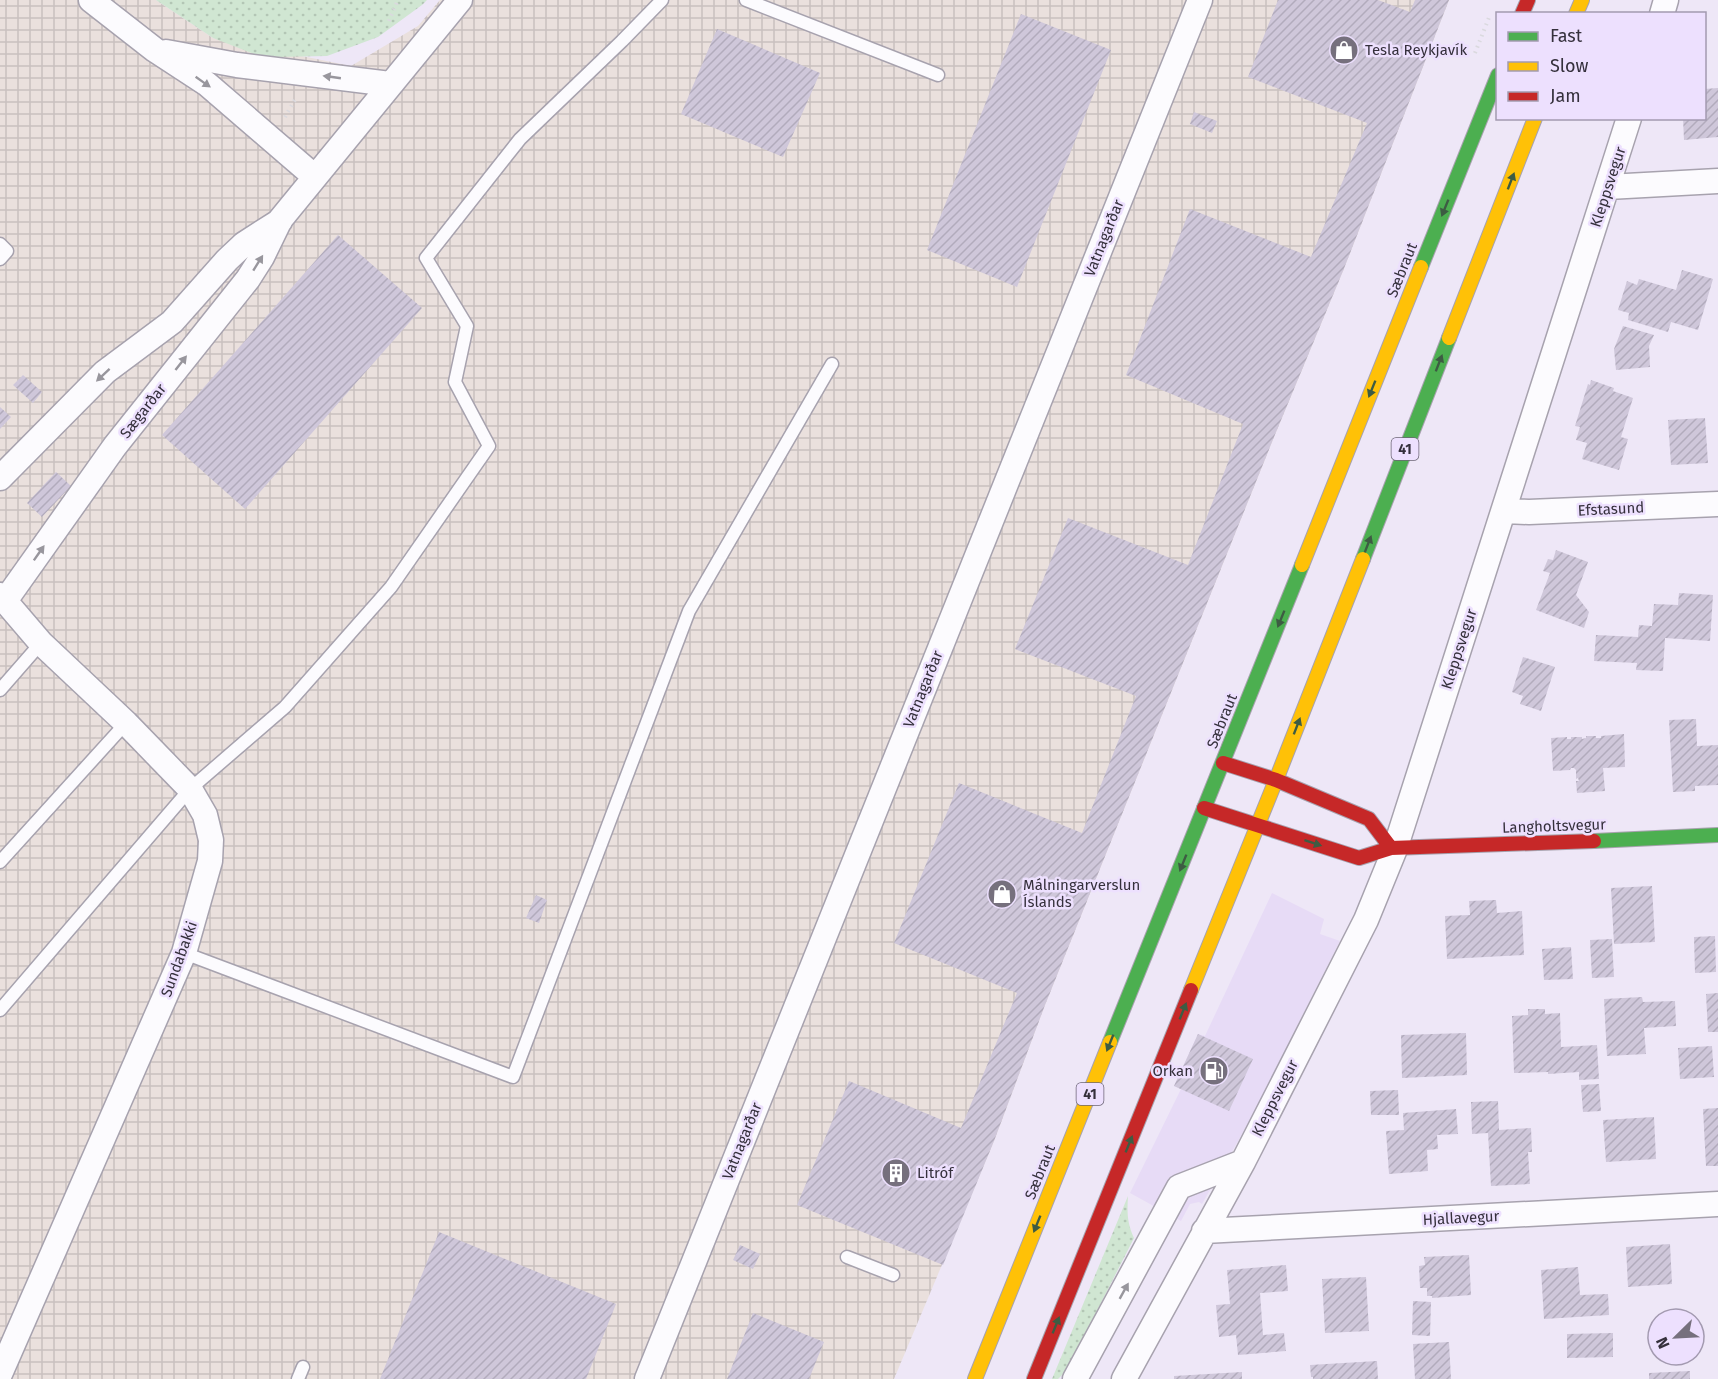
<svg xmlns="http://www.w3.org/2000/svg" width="1718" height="1379" viewBox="0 0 1718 1379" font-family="'Fira Sans',sans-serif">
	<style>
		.built { fill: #e7dbf6 }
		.industrial { fill: url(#industrial-grid) }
		.grass { fill: url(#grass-dots) }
		.building { fill: url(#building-hatch) }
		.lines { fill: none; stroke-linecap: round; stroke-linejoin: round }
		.lane-casing { stroke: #a7a2ae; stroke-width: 15 }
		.street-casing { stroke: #a7a2ae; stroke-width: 27 }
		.fast-casing { stroke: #a7a2ae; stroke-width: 16 }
		.slow-casing { stroke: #a7a2ae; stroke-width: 16 }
		.jam-casing { stroke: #a7a2ae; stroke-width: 16 }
		.path { stroke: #dad9de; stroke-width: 4; stroke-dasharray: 1.5 4.5; stroke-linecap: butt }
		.lane { stroke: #fcfbfe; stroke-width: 12 }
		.street { stroke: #fcfbfe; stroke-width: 24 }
		.fast { stroke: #4caf50; stroke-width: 14 }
		.slow { stroke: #ffc107; stroke-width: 14 }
		.jam { stroke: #c62828; stroke-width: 14 }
		.oneway { fill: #98969d }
		.oneway2 { fill: #3d5c43 }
		.labels { text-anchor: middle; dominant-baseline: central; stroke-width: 5; stroke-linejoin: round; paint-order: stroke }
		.shield { fill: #ede0fe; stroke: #6c6576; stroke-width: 1.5 }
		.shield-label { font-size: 14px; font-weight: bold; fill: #35303c }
		.poi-label { font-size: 15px; fill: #35303c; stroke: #ede0fe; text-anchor: start }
		.street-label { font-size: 15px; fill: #35303c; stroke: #ede0fe }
	</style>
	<defs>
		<pattern id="industrial-grid" width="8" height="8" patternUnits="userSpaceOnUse" patternTransform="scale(1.5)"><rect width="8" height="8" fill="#eae0dd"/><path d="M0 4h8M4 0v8" fill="none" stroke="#c9c0bf"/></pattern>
		<pattern id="grass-dots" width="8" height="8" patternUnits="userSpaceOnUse" patternTransform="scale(1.5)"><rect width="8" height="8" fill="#d0e6d2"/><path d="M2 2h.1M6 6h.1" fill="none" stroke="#b3c6b5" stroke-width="1.8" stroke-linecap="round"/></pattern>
		<pattern id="building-hatch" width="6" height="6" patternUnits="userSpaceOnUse" patternTransform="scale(1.5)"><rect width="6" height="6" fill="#cfc7da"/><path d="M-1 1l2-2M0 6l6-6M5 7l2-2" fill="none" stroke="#b2abbc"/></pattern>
	</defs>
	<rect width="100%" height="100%" fill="#eee7f7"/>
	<path class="built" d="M1272 893 1324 919 1320 934 1340 941 1249 1122 1202 1204 1199 1202 1190 1204 1181 1221 1130 1193 1181 1089 1174 1086 1198 1034 1205 1036Z"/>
	<path class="industrial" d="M0 0H156L213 38 351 66 418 26 440 0H1449L1343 271 1274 437 1045 1005 994 1141 894 1379H0Z"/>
	<path class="grass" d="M156 0H427L422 5 378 37 327 56 273 57 254 54 213 38Z
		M1128 1196C1127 1212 1127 1223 1134 1238L1067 1370 1058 1379H1052Z"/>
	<path class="building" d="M1278 0H1378L1410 12 1415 0H1449L1343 271 1274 437 1045 1005 994 1141 943 1265 797 1205 849 1081 961 1128 1017 993 894 943 959 783 1082 833 1136 696 1015 649 1068 518 1188 565 1243 424 1126 375 1190 209 1311 257 1367 123 1248 77Z
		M1021 14 1111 50 1017 287 927 250Z
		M717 29 820 73 783 157 681 114Z
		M1718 88V137L1684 140 1683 118H1704V89Z
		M1194 112 1217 121 1212 133 1190 124Z
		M338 235 422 308 245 509 162 435Z
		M1682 270 1713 279 1698 330 1671 322 1668 332 1628 320 1629 313 1618 310 1627 281 1637 285 1639 279 1676 290Z
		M1623 326 1654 335 1649 346 1650 367 1616 370 1614 349Z
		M23 375 42 392 33 403 13 385Z
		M1591 380 1614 388 1613 391 1633 398 1621 437 1628 439 1619 470 1582 459 1587 443 1576 440 1580 427 1575 426 1588 384 1590 385Z
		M0 407 11 417 0 429Z
		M1705 418 1708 463 1671 465 1668 420Z
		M56 472 71 486 42 517 27 503Z
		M1556 550 1588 562 1576 595 1589 612 1584 628 1536 610 1550 573 1543 571 1548 559 1553 560Z
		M1679 593 1713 595 1710 641 1665 638 1663 671 1636 670 1637 663 1594 661 1596 635 1638 637 1639 625 1652 626 1654 604 1678 605Z
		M1523 657 1555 667 1541 711 1520 704 1523 696 1512 692Z
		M1696 719 1697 746 1718 745V785L1695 786V791L1673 792 1669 720Z
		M1624 734 1625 767 1603 768 1605 791 1577 793 1576 781H1579L1578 778 1576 779V770L1574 768H1571L1570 770 1553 771 1551 738 1567 737V739H1571V737H1582V739L1586 738V736H1596V738H1601V736Z
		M1652 886 1655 942 1614 944 1611 888Z
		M536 895 547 900 539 923 526 918Z
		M1496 900 1497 913 1522 911 1524 955 1447 959 1445 916 1470 915 1469 901Z
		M1715 936 1716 972 1695 973 1694 937Z
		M1612 939 1614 977 1592 978 1590 940Z
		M1571 947 1573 979 1544 980 1542 949Z
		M1718 993V1032H1708L1706 994Z
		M1642 997 1643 1002 1675 1001 1676 1026 1644 1028 1646 1054 1607 1056 1604 999Z
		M1528 1009H1545V1014L1560 1013 1561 1047 1597 1045 1599 1079 1579 1080V1072L1548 1074V1072L1514 1073 1512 1016 1528 1015Z
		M1466 1033 1467 1075 1402 1078 1401 1035Z
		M1198 1034 1253 1059 1229 1111 1174 1086Z
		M1712 1046 1714 1077 1680 1079 1678 1048Z
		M1599 1084 1601 1111 1583 1112 1581 1085Z
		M1398 1090 1399 1115H1371L1370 1091Z
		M1498 1101 1499 1130 1531 1128 1532 1152H1528L1530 1184 1491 1186 1488 1133 1472 1134 1471 1102Z
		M1718 1108V1166H1706L1703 1109Z
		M1456 1109 1458 1134 1437 1135 1438 1149 1427 1150 1428 1171 1389 1174 1386 1131 1404 1130 1403 1113Z
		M1654 1117 1656 1159 1606 1162 1603 1120Z
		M439 1232 616 1304 586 1379H380Z
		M1670 1244 1672 1284 1628 1287 1626 1247Z
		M740 1245 760 1254 753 1269 733 1260Z
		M1469 1255 1471 1295 1432 1298V1296H1427V1288H1420L1419 1266 1425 1265 1424 1257Z
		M1286 1265 1288 1291 1260 1293 1263 1335 1284 1333 1286 1351 1238 1355 1236 1335 1219 1337 1216 1305 1230 1304 1227 1270Z
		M1578 1267 1580 1295 1608 1294 1609 1315 1544 1319 1541 1270Z
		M1366 1277 1369 1331 1325 1333 1322 1279Z
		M1413 1301 1431 1302 1430 1336 1412 1335Z
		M753 1313 824 1342 809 1379H727Z
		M1613 1333V1357L1567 1358V1334Z
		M1449 1342 1451 1379H1415L1413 1344Z
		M1377 1361 1378 1379H1313V1377H1311L1310 1365Z
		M1690 1371V1379H1649V1373Z
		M1242 1372V1379H1174V1376Z"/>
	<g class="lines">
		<g class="lane-casing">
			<path id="lane" d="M746 0 938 75
				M0 244 7 251 0 259
				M0 690 41 643
				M0 862 126 723
				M184 953 513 1077 689 611 832 364
				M0 1010 190 789 285 707 391 587 489 446 455 382 467 326 426 258 520 139 622 41 662 0
				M847 1257 893 1275
				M298 1379 303 1367"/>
		</g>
		<g class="street-casing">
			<path id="street" d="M91 0 155 50 207 84 315 177
				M1662 14 1666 0
				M166 52 237 65 390 84
				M1608 187 1718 181
				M0 478 105 372 172 322 227 260 244 244 280 221
				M1504 511 1529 512 1718 504
				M0 595 41 643 126 723 190 789 205 815 211 840 210 861 184 953 0 1374
				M5 601 115 446 248 279 262 257 280 220 460 0
				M1204 1231 1718 1204
				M647 1379 1200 0
				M1075 1379 1179 1187 1243 1162
				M1124 1379 1243 1162 1366 920 1395 849 1629 118"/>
		</g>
		<g class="fast-casing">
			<path id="fast" d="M1421 267 1498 75
				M1363 559 1449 338
				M1594 841 1718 835
				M1110 1042 1302 565"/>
		</g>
		<g class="slow-casing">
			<path id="slow" d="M1576 14 1582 0
				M1449 338 1535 118
				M1302 565 1421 267
				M1191 990 1276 780 1363 559
				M975 1379 1110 1042"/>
		</g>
		<g class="jam-casing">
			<path id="jam" d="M1522 14 1528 0
				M1223 763 1276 780 1369 819 1391 848
				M1204 808 1359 858 1391 848 1594 841
				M1034 1379 1191 990"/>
		</g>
		<path class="path" d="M389 21 398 0
			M1475 53 1490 15
			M285 117 296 98"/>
		<use href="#lane" class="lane"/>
		<use href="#street" class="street"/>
		<use href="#fast" class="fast"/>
		<use href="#slow" class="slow"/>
		<use href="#jam" class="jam"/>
	</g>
	<defs><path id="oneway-solid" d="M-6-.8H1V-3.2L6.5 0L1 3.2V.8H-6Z" transform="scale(1.5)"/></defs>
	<g class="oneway">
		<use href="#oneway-solid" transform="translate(332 77) rotate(-172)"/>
		<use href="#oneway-solid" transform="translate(203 82) rotate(35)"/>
		<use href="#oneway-solid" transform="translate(258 263) rotate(-58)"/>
		<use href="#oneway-solid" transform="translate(181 363) rotate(-52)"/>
		<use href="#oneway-solid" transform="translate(103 375) rotate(137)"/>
		<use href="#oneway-solid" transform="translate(39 553) rotate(-55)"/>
		<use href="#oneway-solid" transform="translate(1124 1291) rotate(-61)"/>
	</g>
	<g class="oneway2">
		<use href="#oneway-solid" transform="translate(1511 181) rotate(-69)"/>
		<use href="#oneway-solid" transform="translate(1445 208) rotate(112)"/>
		<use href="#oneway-solid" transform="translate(1439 363) rotate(-69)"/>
		<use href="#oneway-solid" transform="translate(1372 389) rotate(112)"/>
		<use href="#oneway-solid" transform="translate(1368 544) rotate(-69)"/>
		<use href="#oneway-solid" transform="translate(1281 619) rotate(112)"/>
		<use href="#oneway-solid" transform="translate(1297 726) rotate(-69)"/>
		<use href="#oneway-solid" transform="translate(1313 843) rotate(18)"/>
		<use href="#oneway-solid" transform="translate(1183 863) rotate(112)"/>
		<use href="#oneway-solid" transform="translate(1183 1011) rotate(-68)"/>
		<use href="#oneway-solid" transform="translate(1110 1043) rotate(112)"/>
		<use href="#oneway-solid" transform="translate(1129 1144) rotate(-68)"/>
		<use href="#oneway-solid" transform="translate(1037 1224) rotate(112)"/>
		<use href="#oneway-solid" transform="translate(1056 1325) rotate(-68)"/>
	</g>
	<defs>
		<g id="shop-disc" transform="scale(1.5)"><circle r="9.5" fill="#76707d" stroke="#ede0fe"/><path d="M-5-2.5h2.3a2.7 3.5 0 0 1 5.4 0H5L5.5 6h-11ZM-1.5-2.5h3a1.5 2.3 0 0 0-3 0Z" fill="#fff"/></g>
		<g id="fuel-disc" transform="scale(1.5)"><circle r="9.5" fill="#76707d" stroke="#ede0fe"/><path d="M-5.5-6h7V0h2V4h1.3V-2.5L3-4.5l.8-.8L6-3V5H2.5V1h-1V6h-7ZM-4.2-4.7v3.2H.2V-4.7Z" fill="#fff"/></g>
		<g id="building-disc" transform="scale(1.5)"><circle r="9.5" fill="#76707d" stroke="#ede0fe"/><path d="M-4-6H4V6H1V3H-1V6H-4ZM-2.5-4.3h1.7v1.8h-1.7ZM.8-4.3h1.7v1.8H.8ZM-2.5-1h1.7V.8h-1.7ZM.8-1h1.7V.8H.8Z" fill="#fff"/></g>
	</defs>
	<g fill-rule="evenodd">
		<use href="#shop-disc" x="1344" y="50"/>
		<use href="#shop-disc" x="1002" y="894"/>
		<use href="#fuel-disc" x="1214" y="1071"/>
		<use href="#building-disc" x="896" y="1173"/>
	</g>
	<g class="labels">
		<g class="shield">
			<rect x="1391.5" y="438" width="27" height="22" rx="4.5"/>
			<rect x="1076.5" y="1083" width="27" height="22" rx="4.5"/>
		</g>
		<g class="shield-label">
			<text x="1405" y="449">41</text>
			<text x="1090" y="1094">41</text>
		</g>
		<g class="poi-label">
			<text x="1365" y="50">Tesla Reykjavík</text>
			<text x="1023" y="885">Málningarverslun<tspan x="1023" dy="17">Íslands</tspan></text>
			<text x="1193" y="1071" text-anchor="end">Orkan</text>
			<text x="917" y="1173">Litróf</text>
		</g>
		<g class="street-label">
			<text transform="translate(1608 187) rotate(-72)">Kleppsvegur</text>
			<text transform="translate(1104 238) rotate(-68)">Vatnagarðar</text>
			<text transform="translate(1402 270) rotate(-68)">Sæbraut</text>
			<text transform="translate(143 411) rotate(-52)">Sægarðar</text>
			<text transform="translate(1611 509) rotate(-3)">Efstasund</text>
			<text transform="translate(1459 649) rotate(-72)">Kleppsvegur</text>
			<text transform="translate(923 689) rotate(-68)">Vatnagarðar</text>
			<text transform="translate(1222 721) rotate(-68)">Sæbraut</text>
			<text transform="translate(1554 826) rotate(-2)">Langholtsvegur</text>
			<text transform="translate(179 959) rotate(-70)">Sundabakki</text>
			<text transform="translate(1275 1098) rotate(-63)">Kleppsvegur</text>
			<text transform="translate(742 1141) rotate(-68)">Vatnagarðar</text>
			<text transform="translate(1040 1172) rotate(-68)">Sæbraut</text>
			<text transform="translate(1461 1218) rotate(-3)">Hjallavegur</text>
		</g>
	</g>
	<rect x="1496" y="12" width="210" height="108" fill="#ede0fe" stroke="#a39ab0" stroke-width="1.5"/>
	<rect x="1508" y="32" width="30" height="9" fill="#4caf50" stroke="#a39ab0" stroke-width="1.5"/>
	<text x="1550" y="42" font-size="18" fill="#35303c">Fast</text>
	<rect x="1508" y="62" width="30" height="9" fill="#ffc107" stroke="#a39ab0" stroke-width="1.5"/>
	<text x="1550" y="72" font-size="18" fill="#35303c">Slow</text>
	<rect x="1508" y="92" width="30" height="9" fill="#c62828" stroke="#a39ab0" stroke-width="1.5"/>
	<text x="1550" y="102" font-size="18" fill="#35303c">Jam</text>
	<g transform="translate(1676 1337) rotate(246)"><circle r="28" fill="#ede0fe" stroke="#a39ab0" stroke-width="1.5"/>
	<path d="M0-4.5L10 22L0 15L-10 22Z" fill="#76707d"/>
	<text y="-9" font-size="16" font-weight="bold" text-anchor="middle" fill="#35303c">N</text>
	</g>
</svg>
